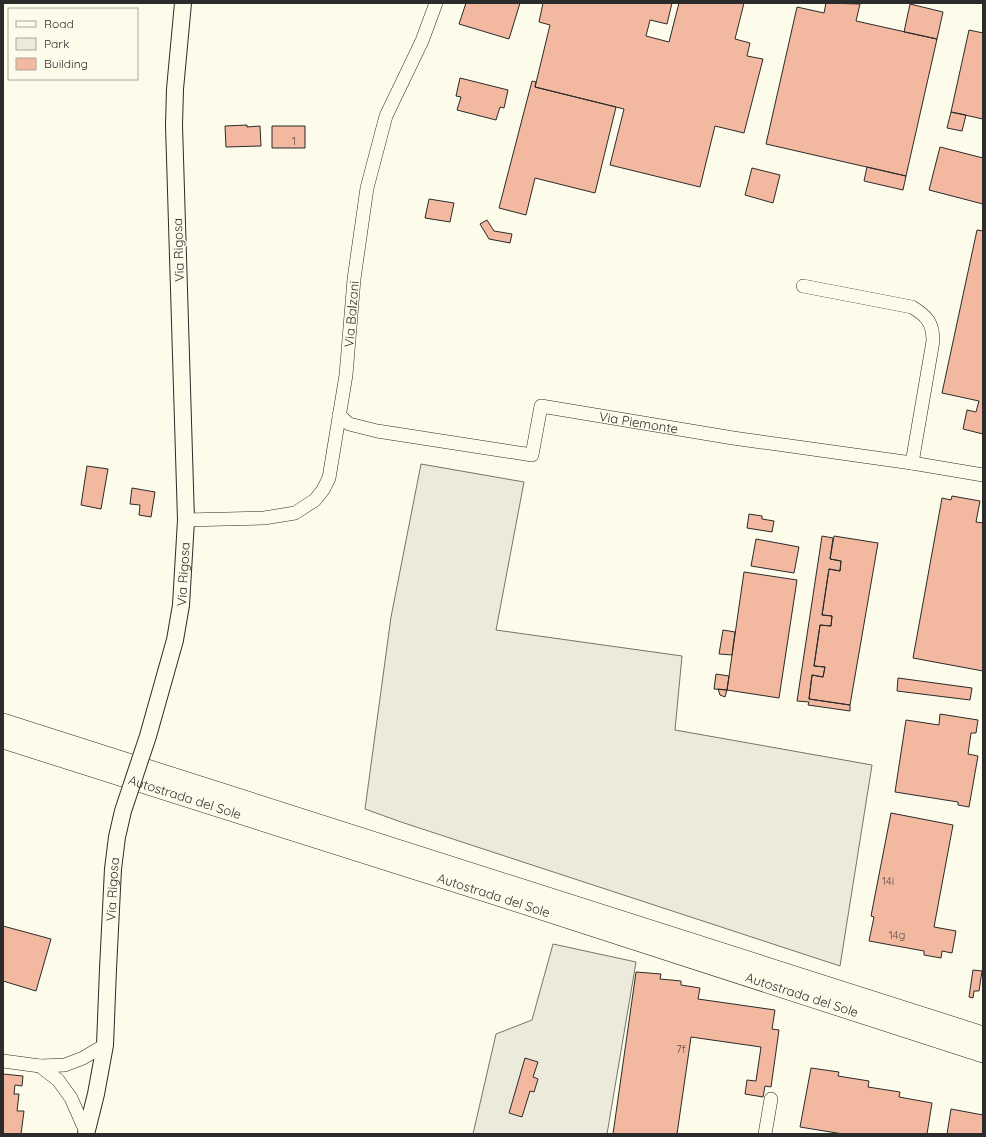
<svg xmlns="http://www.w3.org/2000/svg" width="986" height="1137" viewBox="0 0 986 1137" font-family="Quicksand,sans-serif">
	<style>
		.green { fill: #ecebdb; stroke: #74746e }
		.building { fill: #f2b8a0; stroke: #2b2b2b }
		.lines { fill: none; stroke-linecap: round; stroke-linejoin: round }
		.minor-casing { stroke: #2b2b2b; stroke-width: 14 }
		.major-casing { stroke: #2b2b2b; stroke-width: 18 }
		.highway-casing { stroke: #2b2b2b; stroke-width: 20 }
		.minor { stroke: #fdfbea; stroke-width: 13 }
		.major { stroke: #fdfbea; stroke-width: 16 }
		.highway { stroke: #fdfbea; stroke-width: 19 }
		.major-bridge-casing { stroke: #2b2b2b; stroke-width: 18; stroke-linecap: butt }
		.major-bridge { stroke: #fdfbea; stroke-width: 16 }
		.labels { text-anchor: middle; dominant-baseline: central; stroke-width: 3; stroke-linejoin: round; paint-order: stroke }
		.number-label { font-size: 11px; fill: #5d4e48 }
		.street-label { font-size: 13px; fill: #2b2b2b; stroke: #fdfbea }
	</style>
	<rect width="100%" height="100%" fill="#fdfbea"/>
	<path class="green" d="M421 464 524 482 496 630 682 656 675 730 872 765 840 966 401 822 365 809 391 617Z
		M553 944 636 962 607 1134H473L496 1034 532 1020Z"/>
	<path class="building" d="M466 3H520L509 39 459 24Z
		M543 3H672L667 24 650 20 646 36 669 42 679 3H744L735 39 750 43 747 56 763 59 744 133 715 126 700 187 610 165 624 109 535 87 550 25 539 22Z
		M826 3 860 4 856 21 937 39 906 176 766 144 797 7 824 13Z
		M910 4 943 12 937 39 904 32Z
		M969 30 983 33V119L951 112Z
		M460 78 508 90 504 108 500 107 496 120 457 110 461 97 456 96Z
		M532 81 536 82 535 87 616 107 595 193 535 178 526 215 499 208Z
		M951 112 966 115 962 131 947 128Z
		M247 125V127L260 126 261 146 226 147 225 126Z
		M272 126H305V148H272Z
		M940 147 983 158V204L929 190Z
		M867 167 906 176 903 190 864 181Z
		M752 168 780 175 773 203 745 195Z
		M429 199 454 203 450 222 425 218Z
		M487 220 494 231 512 234 510 243 489 239 480 224Z
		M977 230 983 231V434L963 429 967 410 976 412 979 401 942 393Z
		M87 466 108 469 101 509 81 505Z
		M132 488 155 492 151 517 139 515 140 505 130 504Z
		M952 496 980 501 976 522 983 523V671L913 658 942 498 951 500Z
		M749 514 762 516V519L774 521 772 532 747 528Z
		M822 536 833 538 830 559 841 561 840 571 829 569 822 615 832 616 831 626 820 625 814 666 825 667 823 677 812 675 809 699 850 705V711L808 705 809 702 797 701Z
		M834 536 878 543 850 705 809 699 812 675 823 677 825 667 814 666 820 625 831 626 832 616 822 615 829 569 840 571 841 561 830 559Z
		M756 539 799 547 794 573 751 566Z
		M744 572 797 580 779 698 727 690Z
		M723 630 735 632 732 655 719 654Z
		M716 674 729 676 727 690 714 689Z
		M898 678 972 688 970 700 897 691Z
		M718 689 727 690 725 697 720 695Z
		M940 714 978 720 976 733H971L968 754 978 756 969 807 958 805V802L895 792 906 720 939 725Z
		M891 813 953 825 934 927 956 931 952 953 942 951 941 958 924 955V951L869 941 874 917 871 916Z
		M3 926 51 939 36 991 3 981Z
		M973 970 982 971 979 991H974L973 998 969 997Z
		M636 972 661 974 660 979 681 981V985L700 988 698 999 775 1010 772 1029 779 1030 771 1087 765 1086 763 1097 745 1094 747 1080 756 1081 761 1047 691 1037 677 1134H613Z
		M525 1058 538 1062 533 1077 538 1079 534 1092 530 1091 522 1117 509 1113Z
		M811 1068 839 1072 838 1076 869 1081 868 1087 900 1092 899 1097 932 1103 927 1134H843L800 1127Z
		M3 1074 23 1076 22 1086 15 1085 14 1094H19L17 1111H24L21 1134H3Z
		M951 1109 983 1115V1134H947Z"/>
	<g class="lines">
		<g class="minor-casing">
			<g id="minor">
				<path d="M803 286 912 307C927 316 933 323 933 341L912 463"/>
				<path id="s1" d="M339 415 349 424 377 431 532 455 541 406 733 438 912 463 983 475"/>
				<path id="s2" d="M186 520 264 518 295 513 315 500 323 490 329 478 346 375 354 279 367 188 386 116 422 41 436 3"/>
				<path d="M3 1061 40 1066 58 1080 71 1098 86 1132"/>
				<path d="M40 1066 65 1065 83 1058 105 1045"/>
				<path d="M765 1134 771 1099"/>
			</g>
		</g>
		<g class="major-casing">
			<g id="major">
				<path id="s3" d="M181 605 186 520 174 125 175 89 183 3"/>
				<path d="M86 1134 96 1094 105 1045 108 969"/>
			</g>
		</g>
		<g class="highway-casing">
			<g id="highway">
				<path d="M3 723 983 1036"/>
				<path id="s4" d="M3 739 504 898 983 1053"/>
			</g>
		</g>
		<use href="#minor" class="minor"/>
		<use href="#major" class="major"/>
		<use href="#highway" class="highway"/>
		<g class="major-bridge-casing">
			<g id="major-bridge">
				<path id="s5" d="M108 969 113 869 117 837 123 811 148 736 175 640 181 605"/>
			</g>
		</g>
		<use href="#major-bridge" class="major-bridge"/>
	</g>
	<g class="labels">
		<g class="number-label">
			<text x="294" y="141">1</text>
			<text x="888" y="881">14i</text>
			<text x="897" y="935">14g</text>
			<text x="681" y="1049">7f</text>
		</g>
		<g class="street-label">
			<text transform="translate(178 250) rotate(-92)">Via Rigosa</text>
			<text stroke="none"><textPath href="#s2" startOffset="325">Via Balzani</textPath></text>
			<text stroke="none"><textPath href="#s1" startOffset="348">Via Piemonte</textPath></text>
			<text stroke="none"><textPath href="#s3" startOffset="31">Via Rigosa</textPath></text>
			<text stroke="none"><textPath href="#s4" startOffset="191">Autostrada del Sole</textPath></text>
			<text stroke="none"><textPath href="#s5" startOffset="80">Via Rigosa</textPath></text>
			<text stroke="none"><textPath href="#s4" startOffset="515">Autostrada del Sole</textPath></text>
			<text stroke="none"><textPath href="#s4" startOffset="839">Autostrada del Sole</textPath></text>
		</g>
	</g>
	<rect width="986" height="1137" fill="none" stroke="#2b2b2b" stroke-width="8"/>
	<rect x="8" y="8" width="130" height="72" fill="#fdfbea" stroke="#a9a89e"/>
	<rect x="16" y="21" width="20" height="6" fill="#fdfbea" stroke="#a9a89e"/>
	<text x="44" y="28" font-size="12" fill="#2b2b2b">Road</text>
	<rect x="16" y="38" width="20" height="12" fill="#ecebdb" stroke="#a9a89e"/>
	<text x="44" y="48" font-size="12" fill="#2b2b2b">Park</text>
	<rect x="16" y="58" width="20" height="12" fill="#f2b8a0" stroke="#a9a89e"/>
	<text x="44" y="68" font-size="12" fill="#2b2b2b">Building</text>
</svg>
